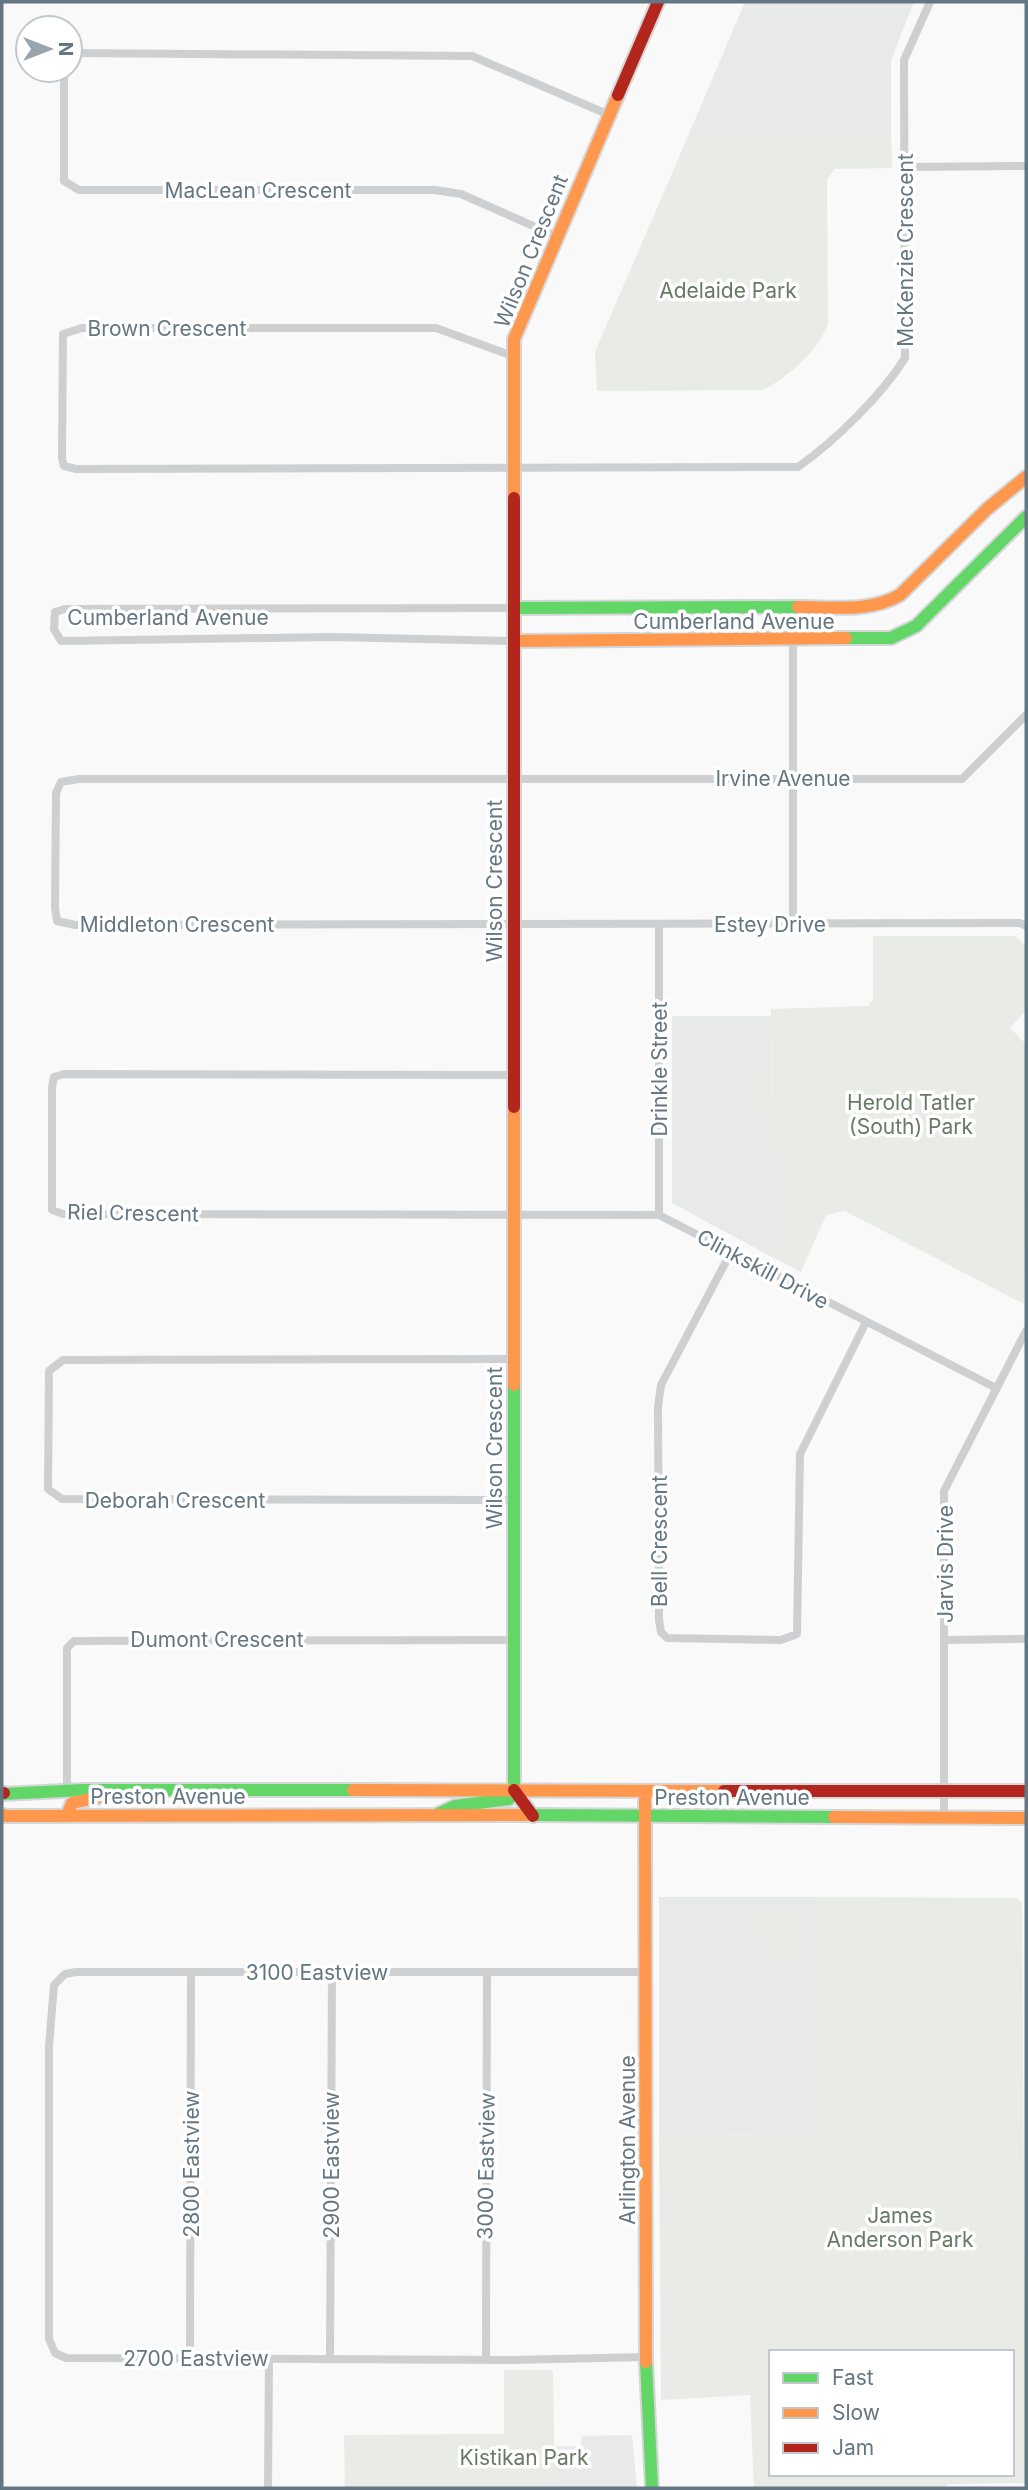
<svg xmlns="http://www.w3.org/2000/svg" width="1028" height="2490" viewBox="0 0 1028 2490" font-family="Inter,sans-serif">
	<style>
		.built { fill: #e8e9e9 }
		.green { fill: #e8ebe6; fill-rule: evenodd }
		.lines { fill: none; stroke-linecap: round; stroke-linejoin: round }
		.fast-casing { stroke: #d5d6d7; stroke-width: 16 }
		.slow-casing { stroke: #d5d6d7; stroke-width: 16 }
		.jam-casing { stroke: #d5d6d7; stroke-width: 16 }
		.street { stroke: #cecfd0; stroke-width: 8 }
		.fast { stroke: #63d668; stroke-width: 12 }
		.slow { stroke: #ff974d; stroke-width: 12 }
		.jam { stroke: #b3261e; stroke-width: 12 }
		.labels { text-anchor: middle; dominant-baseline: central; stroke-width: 7; stroke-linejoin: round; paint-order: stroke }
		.street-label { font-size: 21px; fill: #657683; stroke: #fff }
		.park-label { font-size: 21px; fill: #687a64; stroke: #fff }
	</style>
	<rect width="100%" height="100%" fill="#f9f9f9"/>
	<path class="built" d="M745 2H914L891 60V132L688 136Z
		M672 1016H771L772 1142 782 1171V1231L772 1257 672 1203Z
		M659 1897H817L819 2134 659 2135Z
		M632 2435 637 2488H555L554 2446H581L582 2436Z"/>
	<path class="green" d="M891 132 892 168 835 169 827 180 828 324C818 351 788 377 763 390L597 391 595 352 688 136Z
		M873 936H1015L1026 946V1010L1010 1028 1026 1044 1024 1304 845 1211 826 1215 801 1272 772 1257 782 1231V1171L772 1142 771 1009 868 1006 873 999Z
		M751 1073H766V1108L750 1107Z
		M817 1897 1016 1898 1022 1903 1026 2483 948 2484 945 2488H754L750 2395 661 2400 659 2135 818 2134ZM771 2352H1012V2474H771Z
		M805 1910 806 1951 796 1952V1963L769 1964V1949H759V1911Z
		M504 2370H553L555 2488H345L344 2435 504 2434Z"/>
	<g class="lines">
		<g class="fast-casing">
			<path id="fast" d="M514 608 798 607
				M846 638H891L916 626 1026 517
				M2 1794 83 1790H353
				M438 1814 455 1806 509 1799 514 1790V1385
				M532 1815 834 1817
				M646 2362 652 2488"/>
		</g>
		<g class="slow-casing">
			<path id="slow" d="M514 498V339L618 95
				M798 607C832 607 869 613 900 595L987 509 1026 477
				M514 641 846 638
				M514 1107V1385
				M353 1790 724 1791
				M645 1791 646 2362
				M67 1815 72 1803 104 1796
				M2 1816 532 1815
				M2 1816 4 1815
				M834 1817 1026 1818"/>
		</g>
		<g class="jam-casing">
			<path id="jam" d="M618 95 658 2
				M514 498V1107
				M514 1790 533 1816
				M724 1791H1026
				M2 1793H4"/>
		</g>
		<path class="street" d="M70 53 472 56 607 114
			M64 70V181L79 190H435L461 194 556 236
			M905 167 1026 166
			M513 356 436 328H82L63 334 62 458 64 466 76 469 798 467C835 441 881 396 905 358L904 60 930 2
			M793 606V923
			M514 641 332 637 61 641 54 629 55 612 65 609 514 608
			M1026 715 962 779H79L61 782 56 793 55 908 57 921 75 925 1020 923 1026 926
			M659 924V1215
			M513 1075 64 1074 54 1077 52 1087V1210L63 1214 659 1215 996 1388
			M731 1252 661 1385 658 1407 659 1620 661 1632 667 1638 781 1640 797 1634 800 1454 866 1322
			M514 1359 63 1360 49 1371 48 1489 62 1499 514 1500
			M945 1640 1026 1639
			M67 1791V1648L74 1641 514 1640
			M944 1817V1491L1026 1331
			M190 2357 191 1972
			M646 2357 512 2360 66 2358 55 2353 49 2339V2046L54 1985 65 1974 76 1972H647
			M330 2358 332 1972
			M486 2360 487 1972
			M268 2488 269 2358"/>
		<use href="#fast" class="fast"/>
		<use href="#slow" class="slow"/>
		<use href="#jam" class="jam"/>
	</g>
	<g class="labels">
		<g class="street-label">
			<text x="258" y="190">MacLean Crescent</text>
			<text transform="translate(905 250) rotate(-90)">McKenzie Crescent</text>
			<text transform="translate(531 251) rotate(-68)">Wilson Crescent</text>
			<text x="167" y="328">Brown Crescent</text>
			<text x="168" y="617">Cumberland Avenue</text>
			<text x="734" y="621">Cumberland Avenue</text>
			<text x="783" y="778">Irvine Avenue</text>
			<text transform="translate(494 881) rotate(-90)">Wilson Crescent</text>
			<text x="177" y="924">Middleton Crescent</text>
			<text x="770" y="924">Estey Drive</text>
			<text transform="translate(659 1069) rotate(-90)">Drinkle Street</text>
			<text transform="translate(133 1213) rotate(1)">Riel Crescent</text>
			<text transform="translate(763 1269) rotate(28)">Clinkskill Drive</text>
			<text transform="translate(494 1448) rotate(-90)">Wilson Crescent</text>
			<text x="175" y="1500">Deborah Crescent</text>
			<text transform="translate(659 1541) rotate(-90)">Bell Crescent</text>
			<text transform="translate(945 1564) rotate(-90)">Jarvis Drive</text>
			<text x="217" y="1639">Dumont Crescent</text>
			<text x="168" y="1796">Preston Avenue</text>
			<text x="732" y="1797">Preston Avenue</text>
			<text x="317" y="1972">3100 Eastview</text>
			<text transform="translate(627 2140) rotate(-90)">Arlington Avenue</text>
			<text transform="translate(191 2164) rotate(-90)">2800 Eastview</text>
			<text transform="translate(331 2165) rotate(-90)">2900 Eastview</text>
			<text transform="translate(486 2166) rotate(-89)">3000 Eastview</text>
			<text x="196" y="2358">2700 Eastview</text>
		</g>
		<g class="park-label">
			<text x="728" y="290">Adelaide Park</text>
			<text x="911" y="1102">Herold Tatler<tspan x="911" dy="24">(South) Park</tspan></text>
			<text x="900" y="2215">James<tspan x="900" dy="24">Anderson Park</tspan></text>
			<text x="524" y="2457">Kistikan Park</text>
		</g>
	</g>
	<rect width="1028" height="2490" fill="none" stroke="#657683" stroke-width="7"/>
	<rect x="769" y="2350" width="245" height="126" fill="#ffffff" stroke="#c1c8cd" stroke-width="2"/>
	<rect x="783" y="2373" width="35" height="10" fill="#63d668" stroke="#c1c8cd" stroke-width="2"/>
	<text x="832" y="2385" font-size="21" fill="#657683">Fast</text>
	<rect x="783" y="2408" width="35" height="10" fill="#ff974d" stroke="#c1c8cd" stroke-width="2"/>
	<text x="832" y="2420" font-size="21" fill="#657683">Slow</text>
	<rect x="783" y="2443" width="35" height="10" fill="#b3261e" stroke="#c1c8cd" stroke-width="2"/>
	<text x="832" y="2455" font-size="21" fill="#657683">Jam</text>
	<g transform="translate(49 49) rotate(90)"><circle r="33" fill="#ffffff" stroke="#c1c8cd" stroke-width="2"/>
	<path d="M0-5L12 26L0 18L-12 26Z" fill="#99a4ac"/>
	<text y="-10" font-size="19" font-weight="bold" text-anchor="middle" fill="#657683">N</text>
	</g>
</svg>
